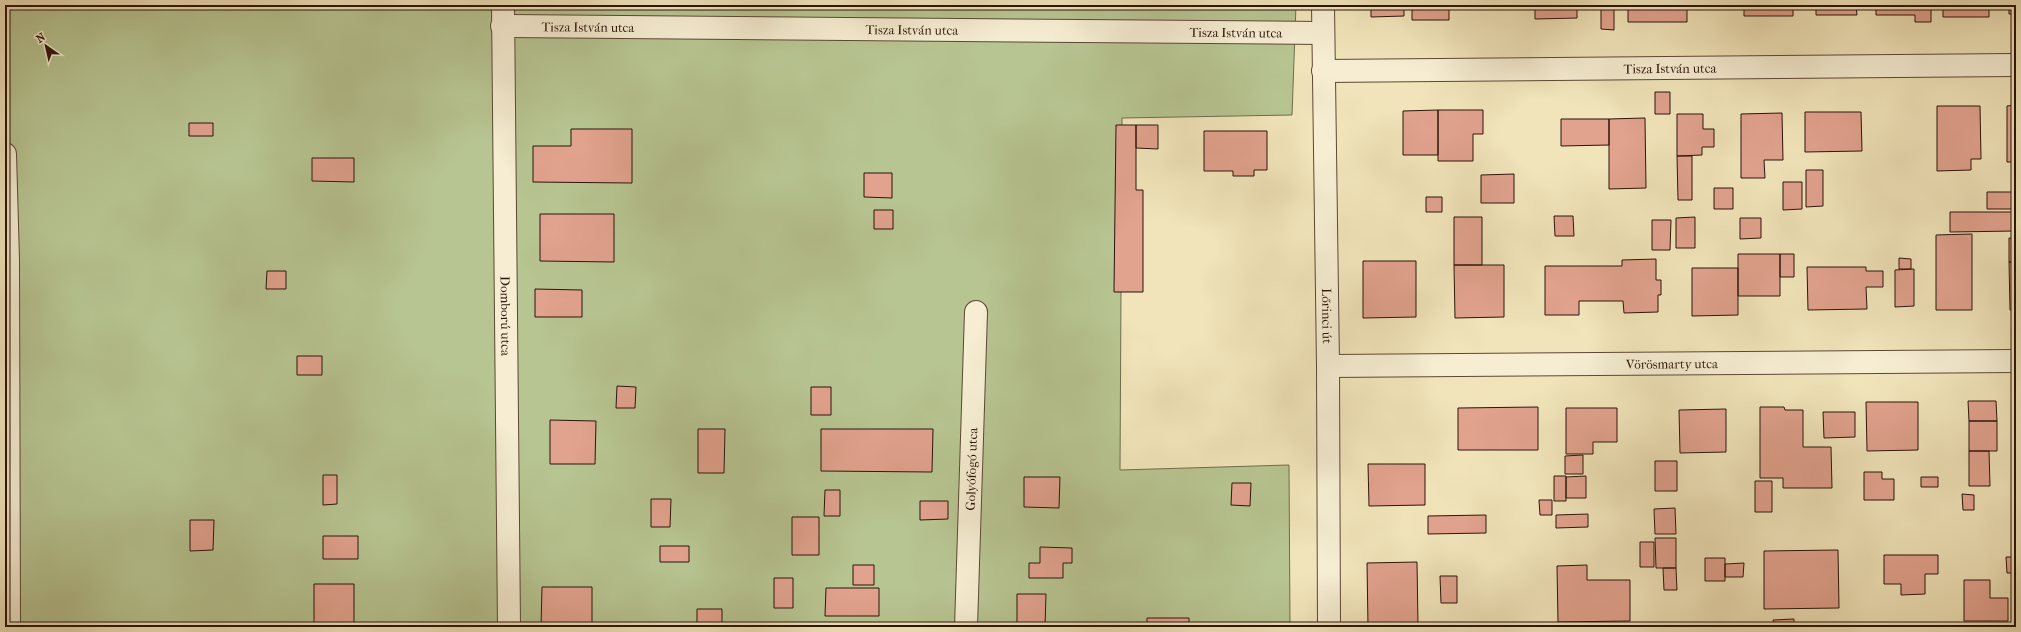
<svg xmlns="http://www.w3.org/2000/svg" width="2021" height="632" viewBox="0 0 2021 632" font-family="'IM FELL French Canon',serif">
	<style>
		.green { fill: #b7c592; stroke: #716c4e }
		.building { fill: #e1a28e; stroke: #2b1409 }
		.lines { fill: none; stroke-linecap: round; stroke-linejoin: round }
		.minor-casing { stroke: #5c4835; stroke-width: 24 }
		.minor { stroke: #f6edd2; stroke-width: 22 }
		.labels { text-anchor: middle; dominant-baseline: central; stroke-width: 3.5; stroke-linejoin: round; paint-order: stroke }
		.street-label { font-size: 13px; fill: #2b1409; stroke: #f6edd2 }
	</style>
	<rect width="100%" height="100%" fill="#f1e4ba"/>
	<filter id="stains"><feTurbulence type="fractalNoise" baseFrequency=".005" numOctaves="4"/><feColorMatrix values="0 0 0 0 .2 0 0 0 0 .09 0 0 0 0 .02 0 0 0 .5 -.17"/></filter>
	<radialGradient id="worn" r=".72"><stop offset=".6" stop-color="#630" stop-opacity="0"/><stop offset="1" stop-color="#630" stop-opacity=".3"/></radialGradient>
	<path class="green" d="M5 5H1296L1292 115 1122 118 1120 470 1289 465 1290 627H5Z"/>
	<path class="building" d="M1371 5H1404V16L1371 17Z
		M1412 5H1449V20H1412Z
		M1535 5H1577V18L1535 19Z
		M1628 5H1687V22H1628Z
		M1744 5H1793V16H1744Z
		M1816 5H1856L1857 15H1816Z
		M1876 5H1931V22H1915V15H1876Z
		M1943 5H1989V17H1943Z
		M2009 5H2016V14H2009Z
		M1601 8H1614V30L1601 29Z
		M1655 92H1670V114H1655Z
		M2016 105V162H2007V106Z
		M1937 106H1980L1981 159H1971V170L1937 171Z
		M1438 110V155H1403V111Z
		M1438 110H1483V134H1473V161H1438Z
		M1805 112H1861L1862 151 1805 152Z
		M1782 113 1783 160H1764L1765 178H1741V114Z
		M1677 114H1703V129H1714V147H1702V155L1677 156Z
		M1645 118 1646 188 1609 189V119Z
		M1561 119H1609V145L1561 146Z
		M189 123H213V136H189Z
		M1116 125H1136V190H1143V292H1114Z
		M1136 125H1158V149L1136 148Z
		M571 129H632V183L533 182V146H571Z
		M1204 131H1267V170H1254V176H1233V171H1204Z
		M1677 156H1692V200H1678Z
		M312 158H354V182L312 181Z
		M1806 170H1823V206L1806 207Z
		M864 173H892V198L864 197Z
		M1514 174V203H1481V175Z
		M1783 182H1802V209L1783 210Z
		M1714 188H1733V209H1714Z
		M1987 192H2016V209H1987Z
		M1426 197H1442V212H1426Z
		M874 210H893V229H874Z
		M1950 212H2016V231L1950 232Z
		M540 214H614V262L540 261Z
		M1554 216H1573L1574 236H1555Z
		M1454 217H1482V265H1454Z
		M1695 217V248H1676V218Z
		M1740 218H1761V238L1740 239Z
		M1652 220H1671L1670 250H1652Z
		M1972 234V310H1936V235Z
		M2009 238H2016V262H2009Z
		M1738 254H1780V296H1738Z
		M1780 254H1794V277H1780Z
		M1899 258 1911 259V269H1899Z
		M1656 259V280H1661V295H1658V312L1624 313 1623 301H1579V315H1545V266H1622V260Z
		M1363 261H1416V317L1363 318Z
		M2009 262H2016V310H2010Z
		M1454 265H1504V317L1455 318Z
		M1807 267H1866V271H1883V287H1866L1867 309 1808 310Z
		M1692 268H1738V315L1692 316Z
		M1914 269V306L1895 307V270Z
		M267 271H286V289H266Z
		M535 289 582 290V317H535Z
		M297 356H322V375H297Z
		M617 386 636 387 635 408H616Z
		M811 387H831V415H811Z
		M1968 401H1996L1997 421H1969Z
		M1866 402H1918V450L1867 451Z
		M1538 407V450H1458V408Z
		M1760 407H1784L1785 410H1803V447H1831L1832 488H1783V478H1760Z
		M1566 408H1617V442H1593V454H1566Z
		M1726 409V452L1680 453 1679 410Z
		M1823 412H1855V437L1824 438Z
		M550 420 596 421 595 464H550Z
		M1969 421H1997V451H1969Z
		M698 429H725L724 473H698Z
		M821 429H933L932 472 821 471Z
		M1969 451H1989L1990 486H1969Z
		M1583 455V474H1565V456Z
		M1655 461H1677V491H1655Z
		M1368 464H1425V505L1369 506Z
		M1864 472H1882V479H1894V500H1864Z
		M323 475H337V504L323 505Z
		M1554 476H1566V501H1554Z
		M1586 476V498H1566V477Z
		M1024 477H1060L1059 508 1024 507Z
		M1921 477H1938V487H1921Z
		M1755 481H1772V512H1755Z
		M1232 483H1251L1250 506 1231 505Z
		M825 490H840V516H824Z
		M1962 494 1974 495V510H1963Z
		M651 499H671L670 527H651Z
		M1539 500H1552V515H1540Z
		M920 501H948V519L920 520Z
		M1675 508 1676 534H1655L1654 509Z
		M1588 514V527L1556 528V515Z
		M1486 515V533L1428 534V516Z
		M792 517H819V555H792Z
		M190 520H214L213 550 190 551Z
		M323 536H358V559H323Z
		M1655 538H1676V568H1656Z
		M1640 542H1654V567H1640Z
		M660 546H689V562H660Z
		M1040 547 1072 548V563H1063V578H1029V563H1040Z
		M1838 550 1839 608 1764 609V551Z
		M1884 555H1938V574H1925V594L1901 595V584H1884Z
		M2006 557H2016V573H2007Z
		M1705 558H1725V581H1705Z
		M1417 562 1418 626 1368 627 1367 563Z
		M1744 563 1743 577H1725V564Z
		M853 565H874V585H853Z
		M1587 565V580H1630V621L1558 622 1557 566Z
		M1663 568H1676L1677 590H1664Z
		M1440 576H1457V603H1441Z
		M774 578H793V608H774Z
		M1964 580H1990V598H2008V621H1964Z
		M314 584H354V624H314Z
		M542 587H592V627H541Z
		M826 588H879V616H825Z
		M1017 594H1046L1045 627H1017Z
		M697 609H722V627H697Z
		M1147 618H1189V627H1147Z
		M1794 619V627H1774L1773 620Z"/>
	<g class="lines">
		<g class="minor-casing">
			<g id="minor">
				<path id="s1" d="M503 5 509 627"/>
				<path id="s2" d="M1323 5 1328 366 1329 627"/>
				<path id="s3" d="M502 26 1323 33"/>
				<path id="s4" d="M1323 71 2016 65"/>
				<path d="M5 154 8 260 9 627"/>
				<path id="s5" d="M1328 366 2016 361"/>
				<path id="s6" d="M966 627 976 312"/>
			</g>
		</g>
		<use href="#minor" class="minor"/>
	</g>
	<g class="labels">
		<g class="street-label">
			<text stroke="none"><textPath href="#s3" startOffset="86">Tisza István utca</textPath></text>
			<text stroke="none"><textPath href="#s3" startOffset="410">Tisza István utca</textPath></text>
			<text stroke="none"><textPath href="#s3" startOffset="734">Tisza István utca</textPath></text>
			<text stroke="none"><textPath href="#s4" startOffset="347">Tisza István utca</textPath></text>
			<text stroke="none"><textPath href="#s1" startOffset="311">Domború utca</textPath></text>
			<text stroke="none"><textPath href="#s2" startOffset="311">Lőrinci út</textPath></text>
			<text stroke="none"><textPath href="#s5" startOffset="344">Vörösmarty utca</textPath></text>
			<text stroke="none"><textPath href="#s6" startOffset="158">Golyófogó utca</textPath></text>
		</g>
	</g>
	<rect width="2021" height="632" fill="none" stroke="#f1e4ba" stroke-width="20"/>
	<rect x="6" y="6" width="2009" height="620" fill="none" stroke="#2b1409" stroke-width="2"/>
	<rect x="10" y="10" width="2001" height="612" fill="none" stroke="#2b1409"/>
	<g transform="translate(46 46) rotate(326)" stroke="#f6edd2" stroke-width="3" paint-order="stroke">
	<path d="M0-3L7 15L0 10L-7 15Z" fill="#2b1409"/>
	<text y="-6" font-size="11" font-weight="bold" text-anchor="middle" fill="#2b1409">N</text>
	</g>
	<rect width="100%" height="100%" filter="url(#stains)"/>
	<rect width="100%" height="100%" fill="url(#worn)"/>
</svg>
